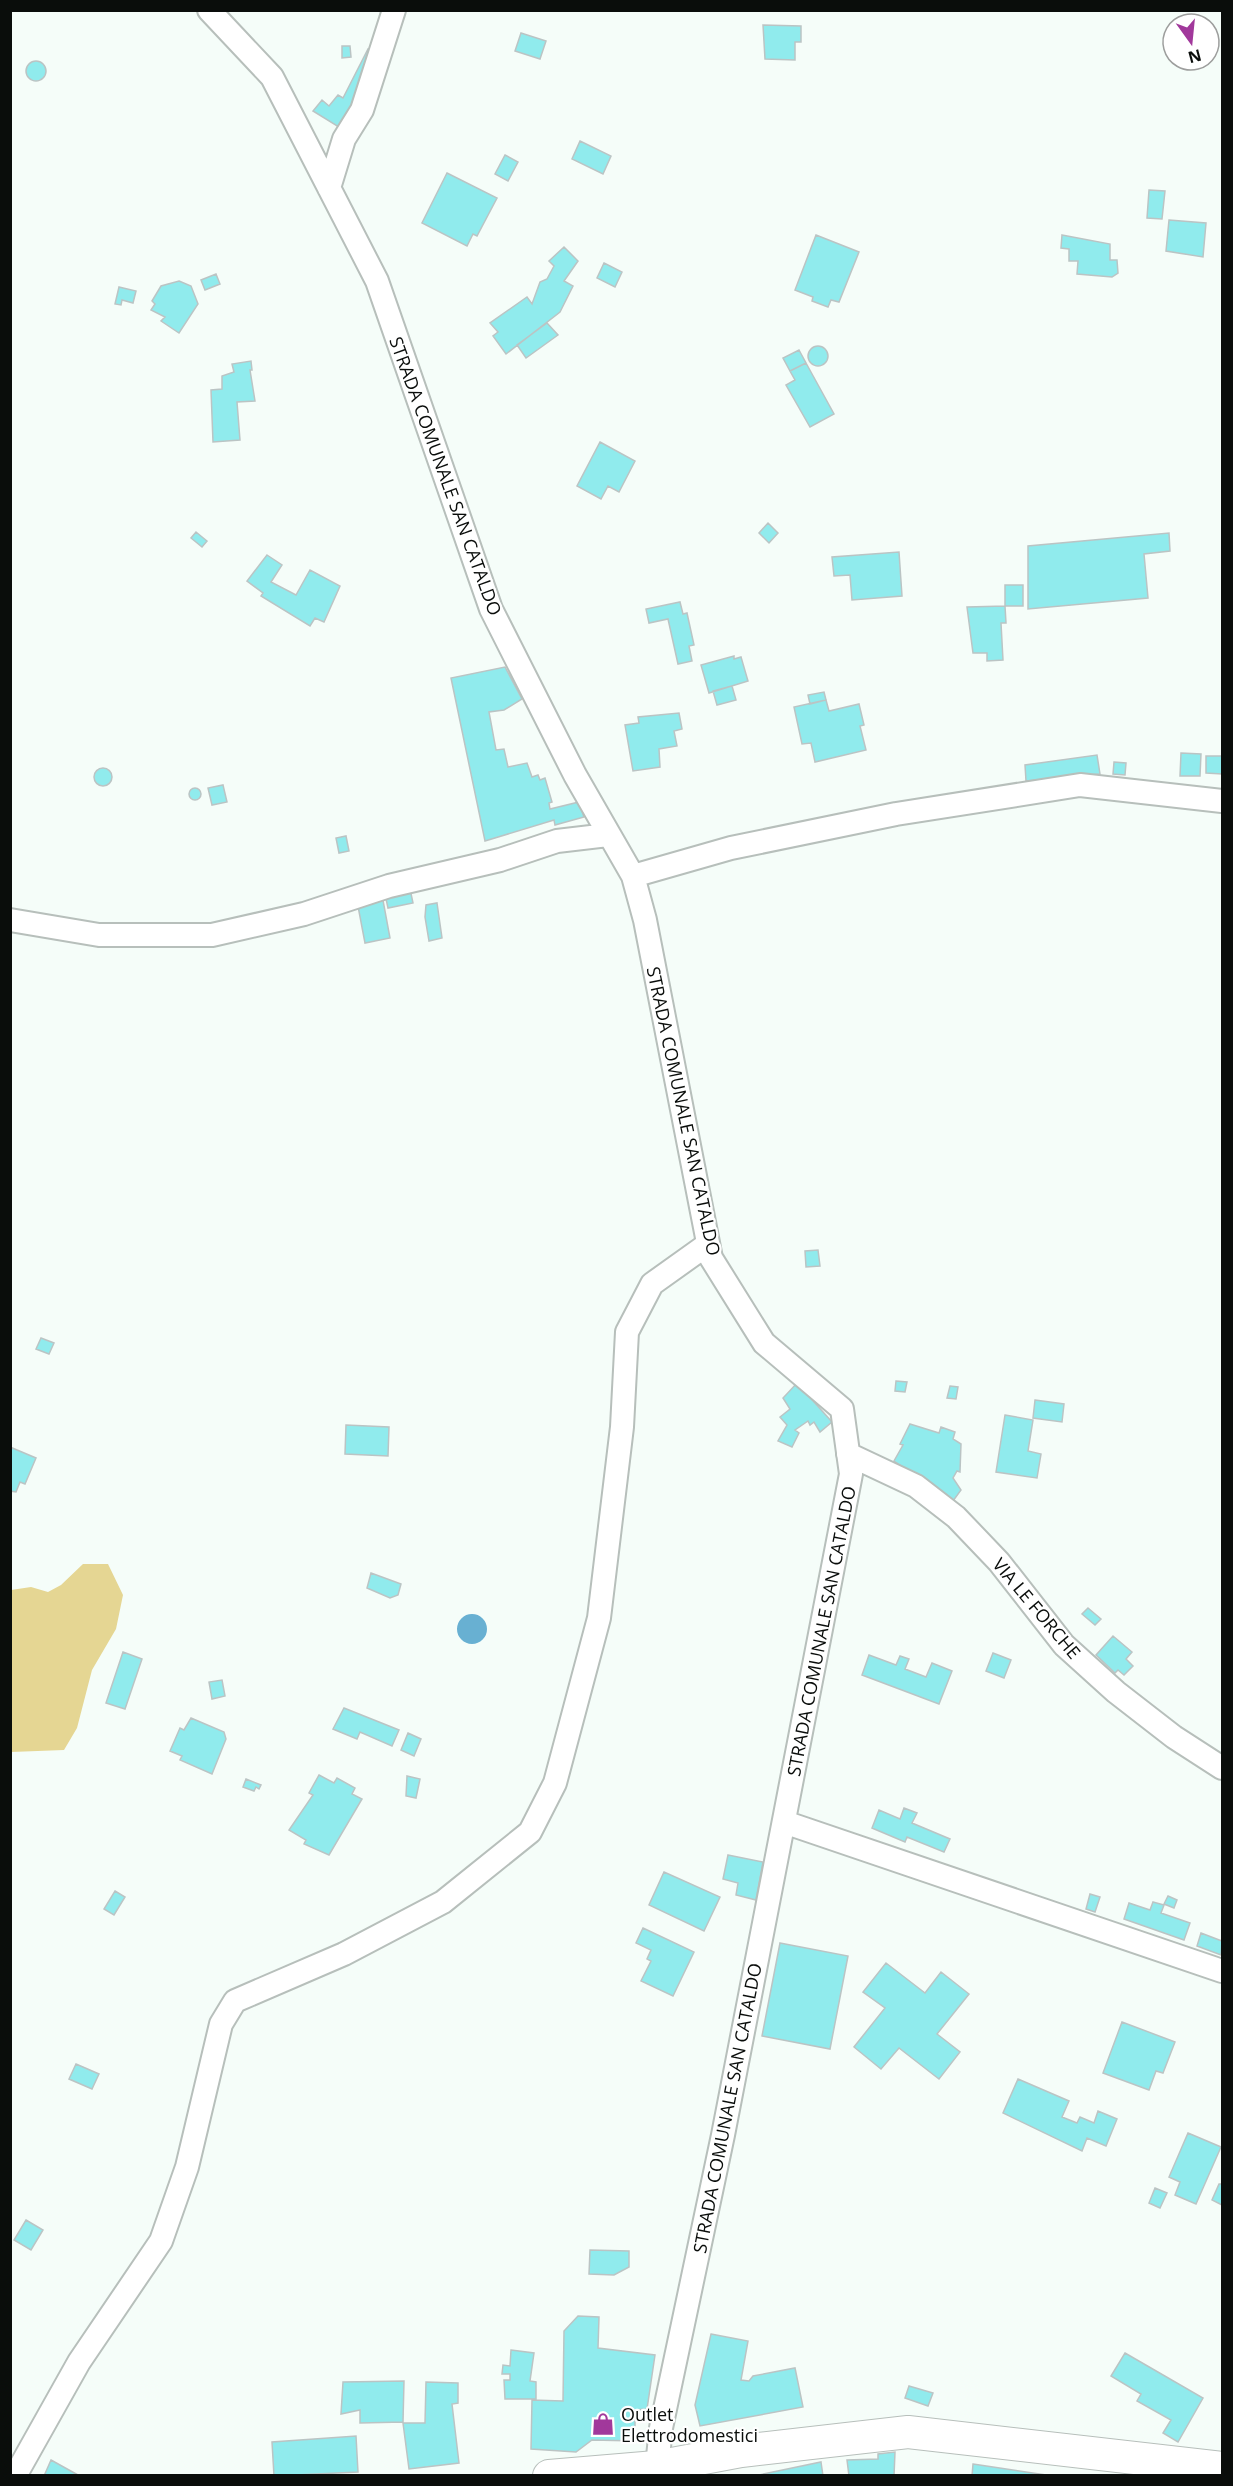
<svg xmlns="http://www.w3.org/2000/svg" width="1233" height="2486" viewBox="0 0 1233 2486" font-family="'Open Sans',sans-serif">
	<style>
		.green { fill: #e5d693 }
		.water { fill: #68b0d2 }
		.building { fill: #90ebed; stroke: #bbc4c4; stroke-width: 1.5 }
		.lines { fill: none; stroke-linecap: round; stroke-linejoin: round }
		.street-casing { stroke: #b7bfbb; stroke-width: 26 }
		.secondary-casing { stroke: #b7bfbb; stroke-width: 34 }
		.street { stroke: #fff; stroke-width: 22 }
		.secondary { stroke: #fff; stroke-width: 32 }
		.labels { text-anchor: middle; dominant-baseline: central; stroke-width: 4.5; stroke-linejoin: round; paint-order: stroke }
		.street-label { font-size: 18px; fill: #0a0d0b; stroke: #fff }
		.poi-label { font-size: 18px; fill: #0a0d0b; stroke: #fff; text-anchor: start }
	</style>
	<rect width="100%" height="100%" fill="#f5fdf9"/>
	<path class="green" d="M83 1564H108L123 1595 116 1629 92 1670 77 1728 64 1750 11 1752V1590L31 1587 48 1592 61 1585Z"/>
	<path class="water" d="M457 1629a15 15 0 1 1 30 0a15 15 0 1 1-30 0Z"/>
	<path class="building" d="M763 25 801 26V42H795V60L765 59Z
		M521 33 546 41 540 59 515 51Z
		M342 46H350L351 57 342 58Z
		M368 49 377 53 342 129 313 111 322 100 329 106 338 95 343 98Z
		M26 71a10 10 0 1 1 20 0a10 10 0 1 1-20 0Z
		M580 141 611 156 603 174 572 159Z
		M505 155 518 162 508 181 495 174Z
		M447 173 497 198 477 236 473 234 467 246 422 223Z
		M1149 190 1165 191 1162 219 1147 218Z
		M1169 220 1206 223 1203 257 1166 251Z
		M816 235 859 252 839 302 831 300 828 307 812 301 813 297 795 290Z
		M1062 235 1110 244V260H1117L1118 273 1112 277 1077 274 1078 261H1069V249L1061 248Z
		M564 247 578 261 564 281 573 286 560 312 506 354 493 336 498 332 490 323 527 297 532 304 540 282 547 279 554 266 549 261Z
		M604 263 622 272 615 287 597 278Z
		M216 274 220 284 205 290 201 280Z
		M179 281 191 286 198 304 179 333 161 321 165 317 151 310 155 304 152 301 161 286Z
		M119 287 136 291 133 303 122 300 121 305 115 304Z
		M547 323 558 335 526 358 517 345Z
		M808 356a10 10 0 1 1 20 0a10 10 0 1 1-20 0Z
		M799 350 806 363 790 371 783 358Z
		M251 361 252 370H250L255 401 237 402 240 440 213 442 211 390 222 389V376L234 372 232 364Z
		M806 363 834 414 810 427 786 385 795 380 790 371Z
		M600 442 635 461 619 492 608 486 601 499 577 486Z
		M768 523 778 533 769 543 759 533Z
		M196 532 207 541 202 547 191 538Z
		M1169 533 1170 551 1144 554 1148 598 1028 609V546Z
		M899 552 902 596 852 600 850 575 834 576 832 557Z
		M267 555 282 565 271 582 296 595 310 570 340 586 324 622 315 618 310 626 261 596 263 593 247 581Z
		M1005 585H1023V606H1005Z
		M680 602 683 614 687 613 694 645 689 646 692 661 678 664 668 619 649 623 646 609Z
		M1005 606 1006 623H1001L1003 660 987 661V653H973L967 607Z
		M734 656V659L741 657 748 681 709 693 701 665Z
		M505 667 522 699 504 710 489 712 496 750 504 749 508 767 527 763 532 777 538 775 540 780 545 778 552 802 549 803 550 809 579 802 584 817 555 825 554 820 485 841 451 678Z
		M732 686 736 700 717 705 713 691Z
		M824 692 826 700 810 704 808 695Z
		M826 700 829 711 859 704 864 725 860 726 866 750 815 762 811 743 802 744 794 707Z
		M679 713 682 729 674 731 677 746 659 749 660 767 633 771 625 725 639 723 638 717Z
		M1181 753 1201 754 1200 776H1180Z
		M1097 755 1100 774 1026 781 1025 765Z
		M1206 756H1222V774L1206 773Z
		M1114 762 1126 763 1125 775 1113 774Z
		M94 777a9 9 0 1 1 18 0a9 9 0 1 1-18 0Z
		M223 785 227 802 212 805 208 788Z
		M189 794a6 6 0 1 1 12 0a6 6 0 1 1-12 0Z
		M346 836 349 851 339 853 336 838Z
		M410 889 413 903 388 908 385 894Z
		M382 895 390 938 365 943 357 901Z
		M437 903 442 938 429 941 425 917 426 905Z
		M818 1250 820 1266 806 1267 805 1251Z
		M41 1338 54 1343 49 1354 36 1349Z
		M896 1381 907 1382 905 1392 895 1391Z
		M797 1383 832 1422 820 1432 814 1422 810 1425 808 1421 795 1430 799 1433 792 1447 778 1441 787 1425 780 1417 790 1409 783 1398Z
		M950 1386 958 1387 956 1399 947 1398Z
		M1035 1400 1064 1404 1062 1422 1033 1418Z
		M1005 1415 1033 1420 1028 1451 1041 1454 1037 1478 996 1472Z
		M910 1424 939 1433 941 1427 955 1432 953 1439 961 1444 960 1472 957 1471 953 1478 961 1490 953 1501 894 1461 903 1445 900 1444Z
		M346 1425 389 1427 388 1456 345 1454Z
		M10 1447 36 1458 25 1484 20 1482 16 1492 10 1491Z
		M371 1573 401 1584 398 1595 390 1598 367 1588Z
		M1088 1608 1101 1619 1095 1625 1082 1614Z
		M1113 1636 1132 1652 1126 1659 1133 1666 1124 1675 1118 1670 1115 1673 1096 1655Z
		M123 1652 142 1659 125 1709 106 1703Z
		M993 1653 1011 1660 1004 1678 986 1671Z
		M869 1655 896 1665 900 1656 909 1659 905 1669 926 1677 932 1663 952 1671 939 1704 862 1675Z
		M222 1680 225 1696 212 1699 209 1682Z
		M344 1708 399 1730 392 1746 360 1732 357 1739 333 1729Z
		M191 1718 224 1732 226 1739 212 1774 180 1760 182 1756 170 1751 180 1728 184 1730Z
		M408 1733 421 1739 414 1756 401 1750Z
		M319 1775 334 1783 337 1778 355 1788 352 1794 362 1799 329 1855 304 1844 306 1840 289 1830 313 1795 309 1793Z
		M407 1776 420 1779 416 1798 406 1796Z
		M246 1779 261 1785 259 1789 256 1787 254 1791 243 1787Z
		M904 1808 917 1813 912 1823 950 1839 944 1852 907 1837 905 1842 872 1828 879 1810 900 1819Z
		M728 1855 763 1862 756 1900 736 1895 738 1883 723 1879Z
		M664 1872 720 1897 704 1931 649 1905Z
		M115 1891 125 1897 114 1915 104 1909Z
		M1090 1894 1100 1897 1095 1912 1086 1909Z
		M1168 1896 1177 1900 1174 1908 1164 1904Z
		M1153 1902 1164 1905 1161 1913 1190 1923 1184 1940 1124 1919 1129 1903 1150 1910Z
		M643 1928 694 1952 673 1996 641 1981 651 1961 647 1959 651 1950 636 1943Z
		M1201 1933 1222 1941 1221 1955 1197 1946Z
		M780 1943 848 1956 830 2049 762 2036Z
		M886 1963 925 1993 941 1972 969 1994 937 2034 960 2052 939 2079 899 2048 881 2069 854 2047 885 2008 863 1992Z
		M1122 2022 1175 2042 1163 2073 1156 2071 1149 2090 1103 2073Z
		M76 2064 99 2074 92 2089 69 2079Z
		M1018 2079 1069 2101 1062 2117 1077 2123 1080 2117 1094 2123 1098 2111 1117 2119 1106 2146 1087 2138 1082 2151 1003 2113Z
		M1188 2133 1221 2147 1196 2204 1175 2195 1180 2182 1169 2177Z
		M1219 2184H1222V2205L1212 2200Z
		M1155 2188 1167 2193 1160 2208 1149 2203Z
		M26 2220 43 2230 31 2250 14 2240Z
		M590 2250 629 2251V2267L614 2275 589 2274Z
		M578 2316 599 2317 598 2348 655 2355 647 2409 635 2410V2441L592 2440 576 2452 531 2449 532 2400 563 2401 564 2331Z
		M711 2334 748 2341 741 2380 749 2381 753 2376 795 2368 803 2407 700 2426 695 2405Z
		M511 2350 534 2353 530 2381 536 2382V2399H505L504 2380H510V2374H502L503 2365 510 2366Z
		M1125 2353 1203 2398 1178 2442 1163 2433 1171 2420 1137 2401 1141 2394 1111 2376Z
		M404 2381 403 2422 360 2423V2410L341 2414 343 2382Z
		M426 2382 458 2383V2403L452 2404 459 2463 409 2469 403 2423H425Z
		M909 2386 933 2393 928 2406 905 2398Z
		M356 2436 358 2472 274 2476 272 2442Z
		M895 2452 894 2476H849L847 2460 878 2459V2454Z
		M51 2460 78 2475 77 2476H44Z
		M821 2462 823 2476H754Z
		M973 2464 1053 2476H972Z"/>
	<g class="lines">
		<g class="street-casing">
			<path id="street" d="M209 10 272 77 377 281 491 609 575 775 633 876 645 920 711 1258 764 1343 842 1409 851 1474 723 2135 661 2428 656 2476
				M329 188 344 139 362 110 394 10
				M633 876 731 848 896 814 1080 785 1222 801
				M10 920 99 935H212L304 914 389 886 500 860 557 841 608 835
				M848 1454 916 1486 956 1517 999 1562 1064 1645 1116 1692 1174 1737 1222 1768
				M784 1822 1222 1971
				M15 2476 79 2362 161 2241 187 2167 221 2024 235 2001 344 1954 443 1902 530 1832 555 1783 599 1618 622 1427 627 1332 652 1284 708 1244"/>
		</g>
		<g class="secondary-casing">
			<path id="secondary" d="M549 2476 656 2467 741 2451 908 2432 1222 2468"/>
		</g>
		<use href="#street" class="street"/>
		<use href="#secondary" class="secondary"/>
	</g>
	<defs>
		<g id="shop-bare" transform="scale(1.8)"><path d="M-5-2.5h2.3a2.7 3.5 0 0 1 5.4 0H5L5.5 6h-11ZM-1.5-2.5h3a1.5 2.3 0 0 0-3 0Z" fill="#a1389b" stroke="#fff" stroke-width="2.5" paint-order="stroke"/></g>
	</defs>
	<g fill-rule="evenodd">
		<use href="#shop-bare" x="603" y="2424"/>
	</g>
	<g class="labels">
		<g class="street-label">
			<text transform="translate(446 476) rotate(70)">STRADA COMUNALE SAN CATALDO</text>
			<text transform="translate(684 1111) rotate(78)">STRADA COMUNALE SAN CATALDO</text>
			<text transform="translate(1037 1608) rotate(50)">VIA LE FORCHE</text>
			<text transform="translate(821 1631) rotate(-79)">STRADA COMUNALE SAN CATALDO</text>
			<text transform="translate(727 2108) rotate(-79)">STRADA COMUNALE SAN CATALDO</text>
		</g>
		<g class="poi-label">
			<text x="621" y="2414">Outlet<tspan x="621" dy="21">Elettrodomestici</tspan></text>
		</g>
	</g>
	<rect width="1233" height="2486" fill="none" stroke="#0a0d0b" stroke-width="24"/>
	<g transform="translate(1191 42) rotate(165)"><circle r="28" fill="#ffffff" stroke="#9d9e9d" stroke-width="1.5"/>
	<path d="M0-4.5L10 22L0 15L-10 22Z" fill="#a1389b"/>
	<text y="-9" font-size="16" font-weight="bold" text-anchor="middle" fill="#0a0d0b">N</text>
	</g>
</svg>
